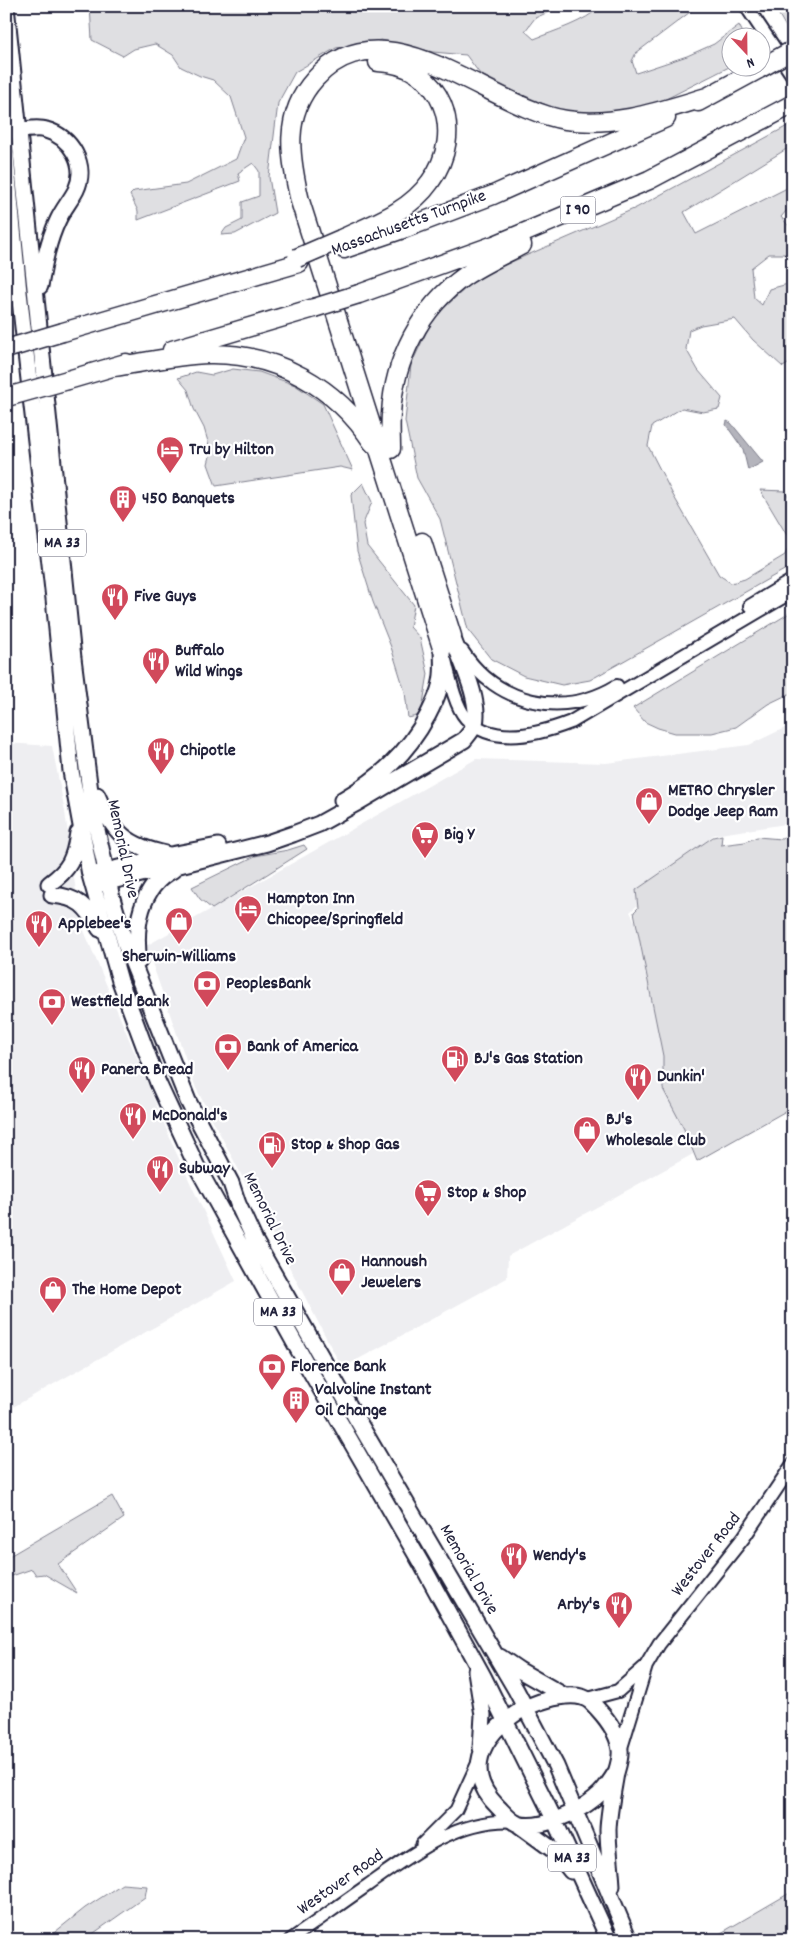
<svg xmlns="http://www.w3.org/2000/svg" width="799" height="1946" viewBox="0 0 799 1946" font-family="Dekko,sans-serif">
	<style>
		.built { fill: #eeeef1 }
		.green { fill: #dfdfe2; stroke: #80808e }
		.water { fill: #b4b4bc; stroke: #7a7a88 }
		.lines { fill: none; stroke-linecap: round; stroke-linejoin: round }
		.tertiary-casing { stroke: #22223b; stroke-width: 15 }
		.secondary-casing { stroke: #22223b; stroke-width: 16 }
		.primary-casing { stroke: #22223b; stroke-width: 19 }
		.motorway-casing { stroke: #22223b; stroke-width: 21 }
		.tertiary { stroke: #fff; stroke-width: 11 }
		.secondary { stroke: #fff; stroke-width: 12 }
		.primary { stroke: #fff; stroke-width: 15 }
		.motorway { stroke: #fff; stroke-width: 18 }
		.motorway-bridge-casing { stroke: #22223b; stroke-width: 21; stroke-linecap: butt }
		.motorway-bridge { stroke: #fff; stroke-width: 18 }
		.labels { text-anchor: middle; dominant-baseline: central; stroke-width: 4.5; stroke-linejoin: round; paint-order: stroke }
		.shield { fill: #fff; stroke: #646476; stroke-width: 1 }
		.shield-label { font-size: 16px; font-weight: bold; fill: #22223b }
		.street-label { font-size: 18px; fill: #22223b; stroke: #fff }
		.poi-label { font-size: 18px; font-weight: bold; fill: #22223b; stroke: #fff; text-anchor: start }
	</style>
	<rect width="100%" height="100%" fill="#fff"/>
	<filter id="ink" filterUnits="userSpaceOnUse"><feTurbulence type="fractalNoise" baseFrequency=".02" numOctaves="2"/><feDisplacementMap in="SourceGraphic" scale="10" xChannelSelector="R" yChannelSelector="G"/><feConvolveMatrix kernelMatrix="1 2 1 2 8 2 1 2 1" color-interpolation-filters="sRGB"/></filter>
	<g filter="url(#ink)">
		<path class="built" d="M793 724V823L713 835 630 912 637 925 665 1054 693 1154 508 1256 507 1278 342 1368 196 1088 146 946 476 759 606 763 749 745Z
			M6 743 52 746 65 812 80 921 175 1150 236 1281 6 1411Z"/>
		<path class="green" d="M90 6H562L535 18 525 31 534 39C554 31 585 22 601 6H698L636 53 632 61 636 73 687 56 714 44 739 25 745 37 732 38 731 66 660 102 626 114 589 115 553 108 514 91 480 74 466 55 433 52 381 40 336 48 295 72 278 103 269 177 275 213 235 234 221 235 226 228 242 220V202L259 196V171L253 163 238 173 240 181 138 220V211L130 195 134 191 186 184 236 159 244 137 231 97 213 80 200 76 181 67 173 55 155 44 134 49 123 56 92 40Z
			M774 6H793V35L791 36Z
			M793 123V145L684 212 696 234 793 185V203L781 217 793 231V254H769L751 268 754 298 762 305 769 289 788 284 793 286V361L783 367 753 340 735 319 701 325 689 330 686 349 698 370 722 398 719 409 703 412 682 408 652 426 648 446 673 495 719 575 731 583 745 579 785 555 791 542 760 490 785 491 793 505V565L590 680 562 685 524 676 491 659 468 630 440 519 417 478 405 421 411 365 433 318 479 276 636 208Z
			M233 369 259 372 295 385 323 404 353 470 340 467 216 486 208 464 211 452 204 428 194 409 188 390 178 378 196 372 212 375Z
			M363 483 372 502 363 524 367 546 414 605 410 627 420 638 428 674 421 715 408 718 405 692 391 647 373 602 357 551 351 495Z
			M793 611V692L768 704 736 727 712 733H675L658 728 645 722 633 708Z
			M793 832V1107L697 1161 684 1129 663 1089V1056L634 912 638 908 636 890 713 837 722 835 721 845 745 842 757 837 782 839Z
			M304 845 307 849 212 909 200 899 192 887 255 856 288 850Z
			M112 1496 124 1518 58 1564 77 1593 44 1574 36 1575 32 1569 6 1578V1558Z
			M122 1884 147 1886 145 1897 84 1940H45L85 1908Z
			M793 1891V1940H709Z"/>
		<path class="water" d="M727 421 731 423 763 462 748 470 743 449 726 425Z"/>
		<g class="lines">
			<g class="tertiary-casing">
				<path id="tertiary" d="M422 1844 456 1810 478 1762
					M290 1940C316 1922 342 1903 368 1885 410 1855 457 1819 512 1821"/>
			</g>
			<g class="secondary-casing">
				<path id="secondary" d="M746 6 793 76
					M6 132 19 130
					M750 606 793 580
					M462 651C497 704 562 719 617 686
					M445 660C449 676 455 706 466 718 493 747 540 734 571 722L793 591
					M588 1699 618 1691 644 1668
					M620 1751 646 1666 659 1644 744 1537 793 1464"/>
			</g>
			<g class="primary-casing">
				<path id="primary" d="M6 6 73 658 92 807 112 898 126 946 188 1101 231 1183 238 1204 255 1241 355 1416 516 1690 556 1766 629 1940
					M19 130C27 130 38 127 46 130 71 137 88 165 76 190 71 200 63 209 58 220 48 241 44 263 40 286
					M6 157 19 292 54 599 71 771 90 875 120 981 158 1083 196 1165 308 1367 421 1563 483 1676 552 1815 609 1940
					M97 795C113 833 127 846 166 854
					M342 800C380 778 407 754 428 715 434 703 441 689 442 675 443 666 442 657 442 648
					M99 873 170 855 218 846
					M49 884C70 869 74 859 78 833
					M99 884 188 863 267 843 293 834 319 824 355 804 464 740C468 735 473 730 475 724 481 700 460 659 452 636
					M52 895C79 897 86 906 100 929
					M139 961C134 927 140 887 173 870
					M500 1657 519 1670 563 1695
					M476 1671 483 1715 481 1748
					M519 1825 556 1852 571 1871
					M612 1886C611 1867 608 1848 608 1829 609 1810 613 1791 616 1773 618 1766 621 1757 620 1750 618 1731 604 1715 591 1702 579 1691 554 1697 540 1702 495 1717 454 1764 498 1807 504 1813 510 1821 518 1824 539 1831 578 1812 595 1798 604 1791 610 1782 616 1772"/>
			</g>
			<g class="motorway-casing">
				<path id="motorway" d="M698 102 759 69
					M341 239C373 224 409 212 430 182 467 132 442 64 378 62
					M344 249 406 228 493 195 666 118
					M359 294 497 244 649 180 793 104
					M63 332 299 263
					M172 350 314 308
					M114 367C146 362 177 355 209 354 277 353 336 387 373 443
					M68 380 126 363
					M391 449C391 437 390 425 391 414 394 360 420 308 465 276 483 264 503 255 522 245
					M422 542 452 636
					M442 648 300 201C290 158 282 115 315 79 385 0 490 109 566 120 616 127 660 111 707 97"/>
			</g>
			<use href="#tertiary" class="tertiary"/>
			<use href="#secondary" class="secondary"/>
			<use href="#primary" class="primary"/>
			<use href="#motorway" class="motorway"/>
			<g class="motorway-bridge-casing">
				<path id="motorway-bridge" d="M759 69 793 50
					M297 258 341 239
					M314 308 359 294
					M6 349 63 332
					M7 397 68 380"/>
			</g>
			<use href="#motorway-bridge" class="motorway-bridge"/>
		</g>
	</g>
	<defs>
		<g id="hotel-pin" transform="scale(1.4375)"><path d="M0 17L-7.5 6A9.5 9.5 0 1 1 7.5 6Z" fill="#d1495b" stroke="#fff"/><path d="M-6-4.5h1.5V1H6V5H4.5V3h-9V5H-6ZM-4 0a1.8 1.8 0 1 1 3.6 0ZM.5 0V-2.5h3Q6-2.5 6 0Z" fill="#fff"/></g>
		<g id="building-pin" transform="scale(1.4375)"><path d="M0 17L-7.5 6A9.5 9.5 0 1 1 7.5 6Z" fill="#d1495b" stroke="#fff"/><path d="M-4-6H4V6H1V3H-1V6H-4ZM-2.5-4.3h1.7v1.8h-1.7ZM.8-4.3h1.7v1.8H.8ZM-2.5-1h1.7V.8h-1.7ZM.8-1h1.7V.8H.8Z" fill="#fff"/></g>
		<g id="restaurant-pin" transform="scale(1.4375)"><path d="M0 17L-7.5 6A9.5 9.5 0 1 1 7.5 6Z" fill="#d1495b" stroke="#fff"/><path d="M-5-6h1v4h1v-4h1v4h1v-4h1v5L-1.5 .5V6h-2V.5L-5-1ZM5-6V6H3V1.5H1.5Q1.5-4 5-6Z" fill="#fff"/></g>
		<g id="shop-pin" transform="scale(1.4375)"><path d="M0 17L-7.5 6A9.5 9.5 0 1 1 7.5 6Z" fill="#d1495b" stroke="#fff"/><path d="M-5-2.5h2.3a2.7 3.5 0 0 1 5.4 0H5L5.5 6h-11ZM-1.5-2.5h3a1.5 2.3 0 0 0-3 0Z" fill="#fff"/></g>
		<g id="supermarket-pin" transform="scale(1.4375)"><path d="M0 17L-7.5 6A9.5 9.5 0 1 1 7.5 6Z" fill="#d1495b" stroke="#fff"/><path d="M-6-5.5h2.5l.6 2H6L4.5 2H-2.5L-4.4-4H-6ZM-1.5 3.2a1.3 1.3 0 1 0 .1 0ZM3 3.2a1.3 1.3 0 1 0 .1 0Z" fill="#fff"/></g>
		<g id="bank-pin" transform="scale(1.4375)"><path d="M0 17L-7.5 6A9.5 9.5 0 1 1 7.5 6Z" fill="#d1495b" stroke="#fff"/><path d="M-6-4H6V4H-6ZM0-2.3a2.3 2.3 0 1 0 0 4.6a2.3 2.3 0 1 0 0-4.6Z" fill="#fff"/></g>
		<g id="fuel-pin" transform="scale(1.4375)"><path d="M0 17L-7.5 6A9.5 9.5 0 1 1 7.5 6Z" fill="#d1495b" stroke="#fff"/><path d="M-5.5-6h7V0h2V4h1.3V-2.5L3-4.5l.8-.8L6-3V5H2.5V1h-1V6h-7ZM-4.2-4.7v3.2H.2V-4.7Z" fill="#fff"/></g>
	</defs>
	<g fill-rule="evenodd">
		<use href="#hotel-pin" x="170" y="450"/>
		<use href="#building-pin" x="123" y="499"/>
		<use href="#restaurant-pin" x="115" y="597"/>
		<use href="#restaurant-pin" x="156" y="661"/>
		<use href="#restaurant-pin" x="161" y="751"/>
		<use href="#shop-pin" x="649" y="801"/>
		<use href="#supermarket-pin" x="425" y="835"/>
		<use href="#hotel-pin" x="248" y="909"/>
		<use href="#shop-pin" x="179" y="921"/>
		<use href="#restaurant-pin" x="39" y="924"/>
		<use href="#bank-pin" x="207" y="984"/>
		<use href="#bank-pin" x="52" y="1002"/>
		<use href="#bank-pin" x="228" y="1047"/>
		<use href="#fuel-pin" x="455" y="1059"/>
		<use href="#restaurant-pin" x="82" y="1070"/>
		<use href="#restaurant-pin" x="638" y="1077"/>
		<use href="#restaurant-pin" x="133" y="1116"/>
		<use href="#shop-pin" x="587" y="1130"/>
		<use href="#fuel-pin" x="272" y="1145"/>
		<use href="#restaurant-pin" x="160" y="1169"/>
		<use href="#supermarket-pin" x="428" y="1193"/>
		<use href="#shop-pin" x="342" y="1272"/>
		<use href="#shop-pin" x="53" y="1290"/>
		<use href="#bank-pin" x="272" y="1367"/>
		<use href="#building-pin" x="296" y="1400"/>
		<use href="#restaurant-pin" x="514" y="1556"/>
		<use href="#restaurant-pin" x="619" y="1605"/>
	</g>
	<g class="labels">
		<g class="shield">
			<rect x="560.5" y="196.5" width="35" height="27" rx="4"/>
			<rect x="38" y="529.5" width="48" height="27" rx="4"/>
			<rect x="254" y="1298.5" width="48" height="27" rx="4"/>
			<rect x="548" y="1844.5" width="48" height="27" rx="4"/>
		</g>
		<g class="shield-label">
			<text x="578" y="210">I 90</text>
			<text x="62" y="543">MA 33</text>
			<text x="278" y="1312">MA 33</text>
			<text x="572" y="1858">MA 33</text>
		</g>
		<g class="street-label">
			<text transform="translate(409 224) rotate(-20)">Massachusetts Turnpike</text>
			<text transform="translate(122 849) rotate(78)">Memorial Drive</text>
			<text transform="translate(269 1219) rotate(64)">Memorial Drive</text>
			<text transform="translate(707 1555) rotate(-52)">Westover Road</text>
			<text transform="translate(468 1570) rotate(60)">Memorial Drive</text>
			<text transform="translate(341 1883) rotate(-35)">Westover Road</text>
		</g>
		<g class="poi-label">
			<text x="189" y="450">Tru by Hilton</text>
			<text x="142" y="499">450 Banquets</text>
			<text x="134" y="597">Five Guys</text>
			<text x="175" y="651">Buffalo<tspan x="175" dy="21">Wild Wings</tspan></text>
			<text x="180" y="751">Chipotle</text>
			<text x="668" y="791">METRO Chrysler<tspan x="668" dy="21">Dodge Jeep Ram</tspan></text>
			<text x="444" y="835">Big Y</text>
			<text x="267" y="899">Hampton Inn<tspan x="267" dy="21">Chicopee/Springfield</tspan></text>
			<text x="58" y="924">Applebee's</text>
			<text x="179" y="957" text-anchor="middle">Sherwin-Williams</text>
			<text x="226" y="984">PeoplesBank</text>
			<text x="71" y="1002">Westfield Bank</text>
			<text x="247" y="1047">Bank of America</text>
			<text x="474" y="1059">BJ's Gas Station</text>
			<text x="101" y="1070">Panera Bread</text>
			<text x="657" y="1077">Dunkin'</text>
			<text x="152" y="1116">McDonald's</text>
			<text x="606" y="1120">BJ's<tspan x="606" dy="21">Wholesale Club</tspan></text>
			<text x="291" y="1145">Stop &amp; Shop Gas</text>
			<text x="179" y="1169">Subway</text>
			<text x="447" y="1193">Stop &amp; Shop</text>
			<text x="361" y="1262">Hannoush<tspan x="361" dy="21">Jewelers</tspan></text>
			<text x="72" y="1290">The Home Depot</text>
			<text x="291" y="1367">Florence Bank</text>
			<text x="315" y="1390">Valvoline Instant<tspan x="315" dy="21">Oil Change</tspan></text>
			<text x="533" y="1556">Wendy's</text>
			<text x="600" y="1605" text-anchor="end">Arby's</text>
		</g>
	</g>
	<rect width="799" height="1946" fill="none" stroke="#fff" stroke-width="25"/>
	<rect x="12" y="12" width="774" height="1921" fill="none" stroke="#22223b" stroke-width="2" filter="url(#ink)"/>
	<g transform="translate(746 52) rotate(158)"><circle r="24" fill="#ffffff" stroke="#a7a7b1"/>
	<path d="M0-4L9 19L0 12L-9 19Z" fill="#d1495b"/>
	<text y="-8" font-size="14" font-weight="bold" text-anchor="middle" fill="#22223b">N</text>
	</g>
</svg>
